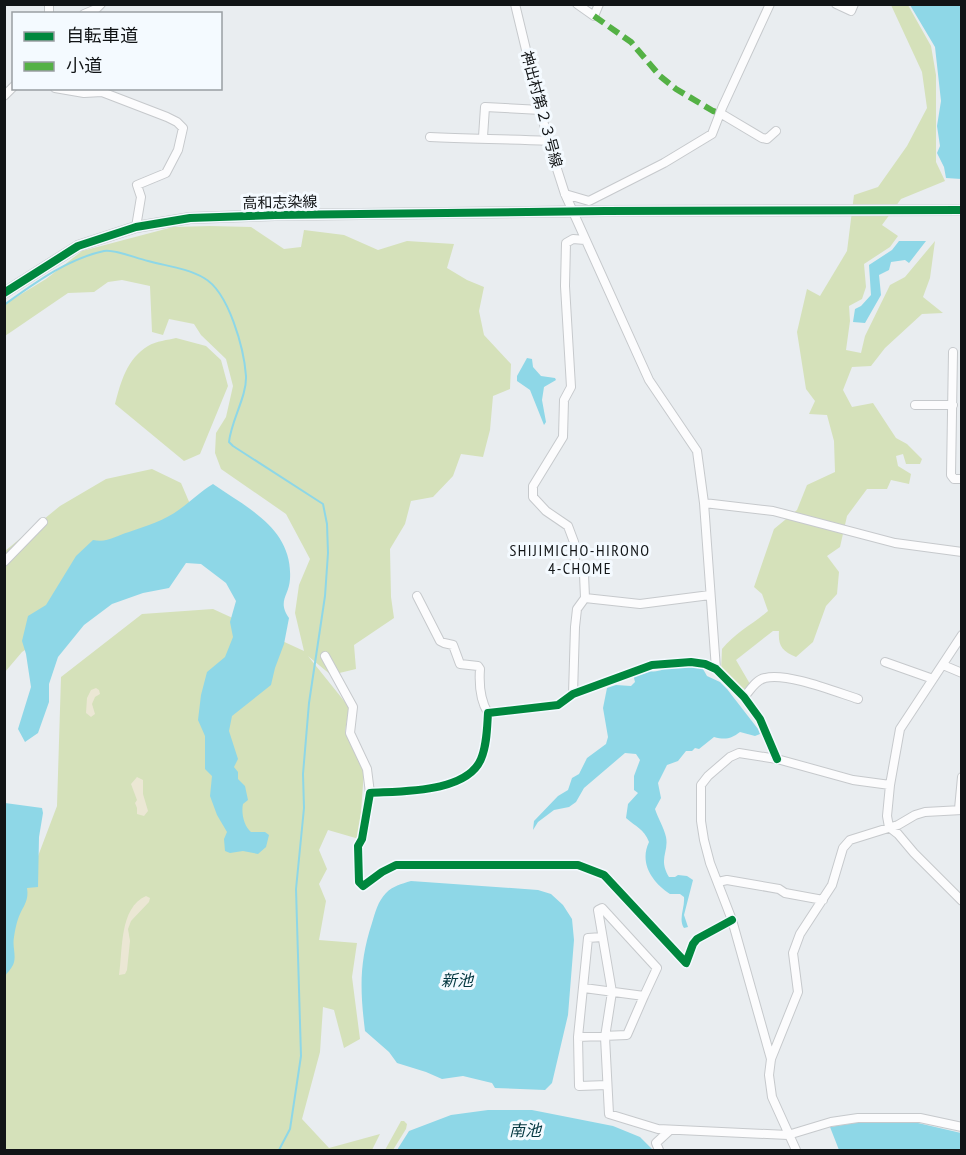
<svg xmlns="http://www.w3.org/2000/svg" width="966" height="1155" viewBox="0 0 966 1155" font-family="'PT Sans Narrow','Noto Sans JP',sans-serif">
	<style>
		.green { fill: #d5e1ba }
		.sand { fill: #ebe7d4 }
		.water { fill: #8ed7e7 }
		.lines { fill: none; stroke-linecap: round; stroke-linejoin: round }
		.stream { stroke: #8ed7e7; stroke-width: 2 }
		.minor-casing { stroke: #c6c9cc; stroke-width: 10 }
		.tertiary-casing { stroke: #c6c9cc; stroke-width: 12 }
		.minor { stroke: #fcfcfd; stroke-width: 8 }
		.tertiary { stroke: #fcfcfd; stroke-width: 9 }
		.quiet { stroke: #54b145; stroke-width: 6; stroke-dasharray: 12 6; stroke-linecap: butt }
		.cycleway-casing { stroke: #f4faff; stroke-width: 11 }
		.cycleway { stroke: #00873e; stroke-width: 8 }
		.labels { text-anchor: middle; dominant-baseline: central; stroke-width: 6; stroke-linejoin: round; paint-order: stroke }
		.street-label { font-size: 15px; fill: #111416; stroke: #f4faff }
		.neighbourhood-label { font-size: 16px; letter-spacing: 1.5px; fill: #111416; stroke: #f4faff }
		.water-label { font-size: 16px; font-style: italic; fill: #02353e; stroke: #f4faff }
	</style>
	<rect width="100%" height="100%" fill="#e9edf0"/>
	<path class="green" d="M891 5H908L931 46 936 75V162L945 181 901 199 882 225 898 236 890 247 864 264 866 287 862 299 849 306 850 321 846 350 861 353 865 336 890 285 905 277 935 241 930 278 923 297 943 313 922 314 885 348 871 366 852 367 843 390 852 407 873 403 896 438 907 444 922 459 920 464H906L903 454 896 456 898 466 911 474 909 484 891 480 887 489H867L847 516 840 547 827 556 839 572 837 594 826 606 813 642 796 657C782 651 778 646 779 631H773L736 660 750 684 741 692 721 672 722 649C735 633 753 624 768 611L762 594 754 587 774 529 797 510 807 485 835 472 834 441 827 415 809 414 815 401 806 389 797 332 807 289 820 296 847 251 854 195 878 187 907 146 927 108 922 72Z
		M210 226 251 227 284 249 301 247 304 230 344 235 378 250 407 241 454 244 447 268 467 280 484 287 479 311 484 335 511 364 510 389 493 396 490 430 483 457 461 454 453 476 433 497 411 501 405 524 390 549 391 597 394 618 354 645 356 669 331 675 308 656 349 707 345 732 364 771 359 839 328 830 319 850 327 869 319 884 326 901 319 940 357 943 352 977 360 1039 344 1048 334 1010 323 1007 320 1052 302 1119 329 1148 380 1134 372 1150H5L4 946 57 806 61 677 142 614 213 609 304 651 295 613 299 585 310 559 286 514 221 469 215 453 216 433 226 417 233 386 226 359 201 335 194 324 169 319 163 335 152 332 150 286 122 280 108 282 94 292 68 293 5 336V304L46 279 82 251 173 227Z
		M176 338 206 346 221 360 228 386 200 454 184 461 115 404C121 381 127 359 148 346 156 341 168 340 176 338Z
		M152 469 181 483 193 511 46 636 22 652 5 672V551L60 506 106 479Z
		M401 1121H404L407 1124 406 1129 393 1150H385Z"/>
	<path class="sand" d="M96 688 99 690 100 694 95 697 92 704 95 714 91 717 86 713 87 698 91 690Z
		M137 777 143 780V794L148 811 144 816 137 814V808L135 803 137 800 131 784Z
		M146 896 150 898 149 902 131 921 128 929 130 941 127 970 125 974 119 975C123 950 119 908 146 896Z"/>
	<path class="water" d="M910 5H961V179L946 178 944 167 937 153 940 146 937 126 941 101 935 47Z
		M899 241H926L909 263 905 260 891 262 889 270 879 275 881 295 865 323 853 322 855 309 861 306 871 295 869 265 892 250Z
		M527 358 532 359 533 367 541 376 555 378 556 380 544 387 542 400 546 422 544 425 530 390 517 381V376Z
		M213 484C249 509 293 529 290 579 289 596 277 601 289 618L284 644 275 668 271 685 232 716 229 731 238 759 234 767 238 772V779L245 786 248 800 243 804C241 813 244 826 251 832H265L269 835 266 847 258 854 243 851 230 853 225 851 224 839 227 832 217 815 210 796 212 776 205 769V736L198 720 201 695 207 672 225 657 233 637 230 622 236 601 226 583 201 564 186 563 169 588 143 593 112 604 84 625 58 657 49 684V702L38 733 25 742 18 729 31 687 26 654 22 641 28 616 46 605 76 556 93 540C108 543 115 536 129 532 146 526 164 521 180 509 191 501 201 491 213 484Z
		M673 665 694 667 703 669 707 676 720 682 727 689 758 729 760 734 755 736 740 732C731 739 725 740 714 737L699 749 695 748 692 751H686L678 761 667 765 658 783 661 798 655 809C658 818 664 828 666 837 669 852 658 859 669 877H675L678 875 687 876 693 880 684 915 688 927 684 928C678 919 685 908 684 897L680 894H670C652 882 639 863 649 842 644 829 636 827 626 818L628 804 638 793 634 790V776L640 760 636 754 625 753 584 788 576 802 569 807 554 810 538 822 533 830 534 821 558 796 568 790 572 778 579 774 587 758 606 744 608 737 603 708 607 688 616 685 631 686 635 682 633 674 647 670C655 674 665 669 673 665Z
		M5 803 42 808 43 813 39 837 38 887 27 888C29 900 24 905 20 914 17 920 15 930 14 937 12 947 17 956 13 965 11 969 7 973 5 976Z
		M411 881 538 890 551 894 563 905 572 919 574 940 568 1015 552 1083 545 1090 495 1088 492 1083 463 1076 442 1079 426 1072 397 1063 389 1052 365 1031C360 990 359 963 372 923 375 913 378 901 386 893 393 886 401 884 411 881Z
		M488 1110H532L613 1126 640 1137 653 1150H397L409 1131 451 1115Z
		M855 1123H918L961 1133V1150H839L830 1127Z"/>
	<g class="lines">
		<path class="stream" d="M4 305C35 283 67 259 104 251 115 249 135 258 148 261 166 266 187 268 204 278 229 292 244 349 246 376 247 396 231 421 229 442L233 446 323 504 327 524 328 553 325 596 309 703 303 774 304 808 296 889 301 1056 290 1129 279 1150"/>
		<g class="minor-casing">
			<path id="minor" d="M49 4V14
				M515 4 548 141 565 194 649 380 697 451 704 503 716 669
				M577 4 594 16 599 4
				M836 4 851 11 854 4
				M84 14 96 9 101 4
				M55 88 84 93 102 92 167 117 177 122 183 128 178 150 166 173 137 185 141 197 136 227
				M4 96 14 86
				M720 113 762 138 767 139 776 131
				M430 137C469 139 508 139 548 141
				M483 137 485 107 541 110
				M565 194 589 201 664 163 712 134 722 108 770 4
				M953 352 951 475 954 479H962
				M915 405H953
				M704 503 773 511 895 543 962 552
				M4 562 43 522
				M417 596 440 641 444 643 453 645 460 664 478 666 480 669C479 683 480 700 488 713
				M585 598 640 604 710 595
				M962 635 900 729 890 785 887 816 889 827 898 834 914 853 962 901
				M325 656 353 707 350 733 367 769 370 793
				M885 662 933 679
				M943 665 962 673
				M573 694 575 627 577 609 585 598 584 574 575 563 574 542 568 526 546 511 533 497V486L563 437 564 400 571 387 565 286 566 243 573 239 585 240
				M744 697C750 691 755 680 765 678 786 672 836 692 858 699
				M959 809 962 777
				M718 882 727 880 779 889 785 893 823 900
				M732 920 697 939 693 944 686 963 604 875 578 865H396L382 872 363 886 359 882 358 846 362 839 370 793C401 791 467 793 481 759 487 745 487 728 488 713L558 705 573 694 652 665 691 662 705 664 716 669 744 697 760 719 777 759
				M602 937 588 938 578 1037 627 1035 644 996
				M584 988 644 996 657 968 602 908 598 910 612 992 605 1037 609 1114 658 1129 788 1135 831 1122 858 1118H920L962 1127
				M578 1037 579 1086 607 1085
				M771 1059 732 920 710 863 704 840 701 821V785L708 776 730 757 739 753 777 759 853 780 890 785
				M659 1150 656 1143 670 1130
				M796 1150 772 1097 769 1075 771 1059 798 992 793 953 800 934 832 885 843 848 850 840 898 825 915 815 925 812 962 810"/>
		</g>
		<g class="tertiary-casing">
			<path id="tertiary" d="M4 293 78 246 136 227 190 218 275 215 605 211 962 210"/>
		</g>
		<use href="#minor" class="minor"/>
		<use href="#tertiary" class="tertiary"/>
		<path class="quiet" d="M594 16 631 42 660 76 676 89 713 111 720 113"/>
		<g class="cycleway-casing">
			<path id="cycleway" d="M4 293 78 246 136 227 190 218 275 215 605 211 962 210
				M732 920 697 939 693 944 686 963 604 875 578 865H396L382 872 363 886 359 882 358 846 362 839 370 793C401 791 467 793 481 759 487 745 487 728 488 713L558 705 573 694 652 665 691 662 705 664 716 669 744 697 760 719 777 759"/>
		</g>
		<use href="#cycleway" class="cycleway"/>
	</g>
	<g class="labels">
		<g class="street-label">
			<text transform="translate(542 109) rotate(75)">神出村第２３号線</text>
			<text transform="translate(280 202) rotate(-1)">高和志染線</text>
		</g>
		<g class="neighbourhood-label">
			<text x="580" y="550">SHIJIMICHO-HIRONO<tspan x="580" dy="18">4-CHOME</tspan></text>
		</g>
		<g class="water-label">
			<text x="457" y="980">新池</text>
			<text x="525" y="1130">南池</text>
		</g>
	</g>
	<rect width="966" height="1155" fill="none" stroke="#111416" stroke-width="12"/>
	<rect x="12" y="12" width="210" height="78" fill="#f4faff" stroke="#999ea2" stroke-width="1.5"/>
	<rect x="24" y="32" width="30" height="9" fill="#00873e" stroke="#999ea2" stroke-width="1.5"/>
	<text x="66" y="42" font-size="18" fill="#111416">自転車道</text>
	<rect x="24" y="62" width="30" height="9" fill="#54b145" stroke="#999ea2" stroke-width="1.5"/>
	<text x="66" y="72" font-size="18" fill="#111416">小道</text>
</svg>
